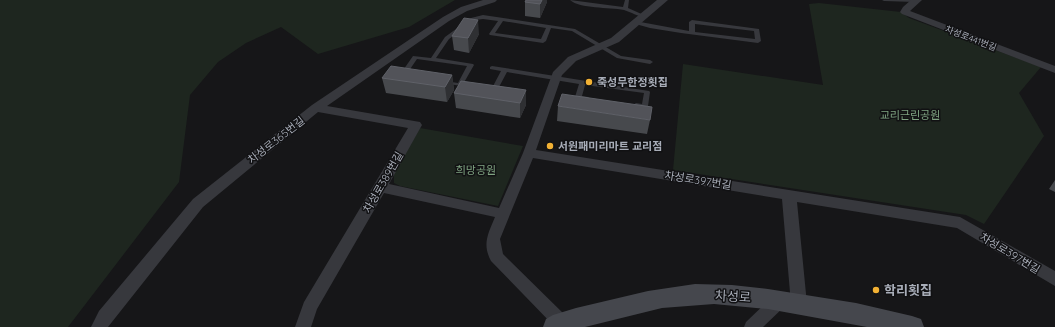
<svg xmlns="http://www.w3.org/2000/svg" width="1055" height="327" viewBox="0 0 1055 327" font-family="Quicksand,'Noto Sans KR',sans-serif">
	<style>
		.green { fill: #1e261f }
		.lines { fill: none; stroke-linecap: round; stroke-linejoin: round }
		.service { fill: #37383d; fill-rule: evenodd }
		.minor { fill: #37383d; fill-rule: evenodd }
		.secondary { fill: #45474d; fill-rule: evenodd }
		.wall { fill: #47494d }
		.shaded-wall { fill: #2f3033 }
		.building { fill: #525359; stroke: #5f6168 }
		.poi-dot { fill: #f2b134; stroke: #111113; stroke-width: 1.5 }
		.labels { text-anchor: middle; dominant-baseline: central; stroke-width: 3; stroke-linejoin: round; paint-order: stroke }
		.far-street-label { font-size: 9px; fill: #a8adb8; stroke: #111113 }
		.poi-label { font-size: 11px; font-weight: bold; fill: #a8adb8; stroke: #111113; text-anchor: start }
		.park-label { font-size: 11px; fill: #7fa381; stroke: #111113 }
		.street-label { font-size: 11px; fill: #a8adb8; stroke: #111113 }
		.near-poi-label { font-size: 13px; font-weight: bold; fill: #a8adb8; stroke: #111113; text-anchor: start }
		.near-street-label { font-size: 13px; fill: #a8adb8; stroke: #111113 }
	</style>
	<rect width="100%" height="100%" fill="#161618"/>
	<path class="green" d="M0 0H455L409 27 318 54 281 27 246 43 218 62 190 95 179 182 68 327H0Z
		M819 3 901 12 909 18 1041 67 1019 93 1044 136 984 224 966 215 673 170 683 64 823 85 809 4Z
		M420 128 523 146 498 206 400 186 394 183V174Z"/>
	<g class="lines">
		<path class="service" d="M570 0 623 7 625 0H629L628 8 646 16 645 17C638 17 631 12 624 10 609 7 580 9 570 0Z
			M882 0H917V1L915 2 884 1Z
			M483 15 575 29 621 56 650 60 653 62 650 64 617 58 572 31 551 28 546 41 543 43 490 35 489 34 498 21 483 19 475 20 449 39 436 58 473 64 474 65 462 86 400 77 399 76 413 56 431 58 445 37 471 18ZM503 21 546 28 541 39 495 33ZM417 59 467 66 458 83 406 75Z
			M692 20 759 29 761 41 758 43 681 33 650 28 632 23 635 21 689 31V22ZM695 24 754 31 755 39 695 32Z
			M492 66 649 91 650 92 648 106C645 109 636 108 633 105L636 103 642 104 644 93 585 85 582 96 588 97 589 98C586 101 578 100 575 97L579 84 507 72 499 87 503 88 504 89 503 90 493 89 492 88 501 71 490 69V67Z"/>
		<path class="minor" d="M483 0H497L495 2 467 11 449 21 327 106 420 122 422 125 389 184 499 208 523 153 553 72 568 57 611 38 657 0H668L619 42 576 61 562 75 536 150 960 217 1055 271V286L957 228 797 202 807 304 805 309 799 311 793 309 791 304 782 199 533 158 500 239 503 254 568 318 570 323 568 327H555L491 261C482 244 488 234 495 217L384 193 317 309 311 327H295L304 302 408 128 318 112 203 207 108 327H91L99 311 193 199 312 105 443 17 461 7Z
			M911 0H922L910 11 1055 66V73L902 14 900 12 903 7Z
			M780 293 786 295 788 300 786 305 763 327H744L746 322 774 295Z"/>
		<path class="secondary" d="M695 284 732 285 768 289 856 303 912 316 921 319 924 327H867L768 309 714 304 662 308 585 327H543L546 319 553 315 576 308 648 291Z"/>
	</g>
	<path class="wall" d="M526 0H547V2L540 18 525 16V2Z
		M479 34 469 53 454 50 452 36Z
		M452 75 454 90 447 102 386 93 382 78Z
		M461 81 526 105 520 118 456 108 454 93Z
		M558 106 650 120 647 134 557 121Z
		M1055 180V192L1049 189Z"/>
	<path class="shaded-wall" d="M542 0H547V2L540 18V4Z
		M478 20 479 34 469 53 468 38Z
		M452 75 454 90 447 102 445 87Z
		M526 90V105L520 118V103Z"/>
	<path class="building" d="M526 0H542L540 4 525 2Z
		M464 18 478 20 468 38 452 36Z
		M391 66 452 75 445 87 382 78Z
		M461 81 526 90 520 103 454 93Z
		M562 94 652 107 650 120 558 106Z"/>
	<g class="poi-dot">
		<circle cx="589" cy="82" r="4"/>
		<circle cx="550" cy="146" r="4"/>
		<circle cx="876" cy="290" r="4"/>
	</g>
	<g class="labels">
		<g class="far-street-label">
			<text transform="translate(971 38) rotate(21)">차성로441번길</text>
		</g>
		<g class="poi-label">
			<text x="597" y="82">죽성무한정횟집</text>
			<text x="558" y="146">서원패미리마트 교리점</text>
		</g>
		<g class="park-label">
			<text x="910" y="115">교리근린공원</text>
			<text x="476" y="170">희망공원</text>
		</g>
		<g class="street-label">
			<text transform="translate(276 140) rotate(-38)">차성로365번길</text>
			<text transform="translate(698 180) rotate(9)">차성로397번길</text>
			<text transform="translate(383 182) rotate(-60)">차성로389번길</text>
			<text transform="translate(1010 253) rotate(31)">차성로397번길</text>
		</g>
		<g class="near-poi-label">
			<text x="884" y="290">학리횟집</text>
		</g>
		<g class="near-street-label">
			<text transform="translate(733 296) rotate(3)">차성로</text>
		</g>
	</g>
</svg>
